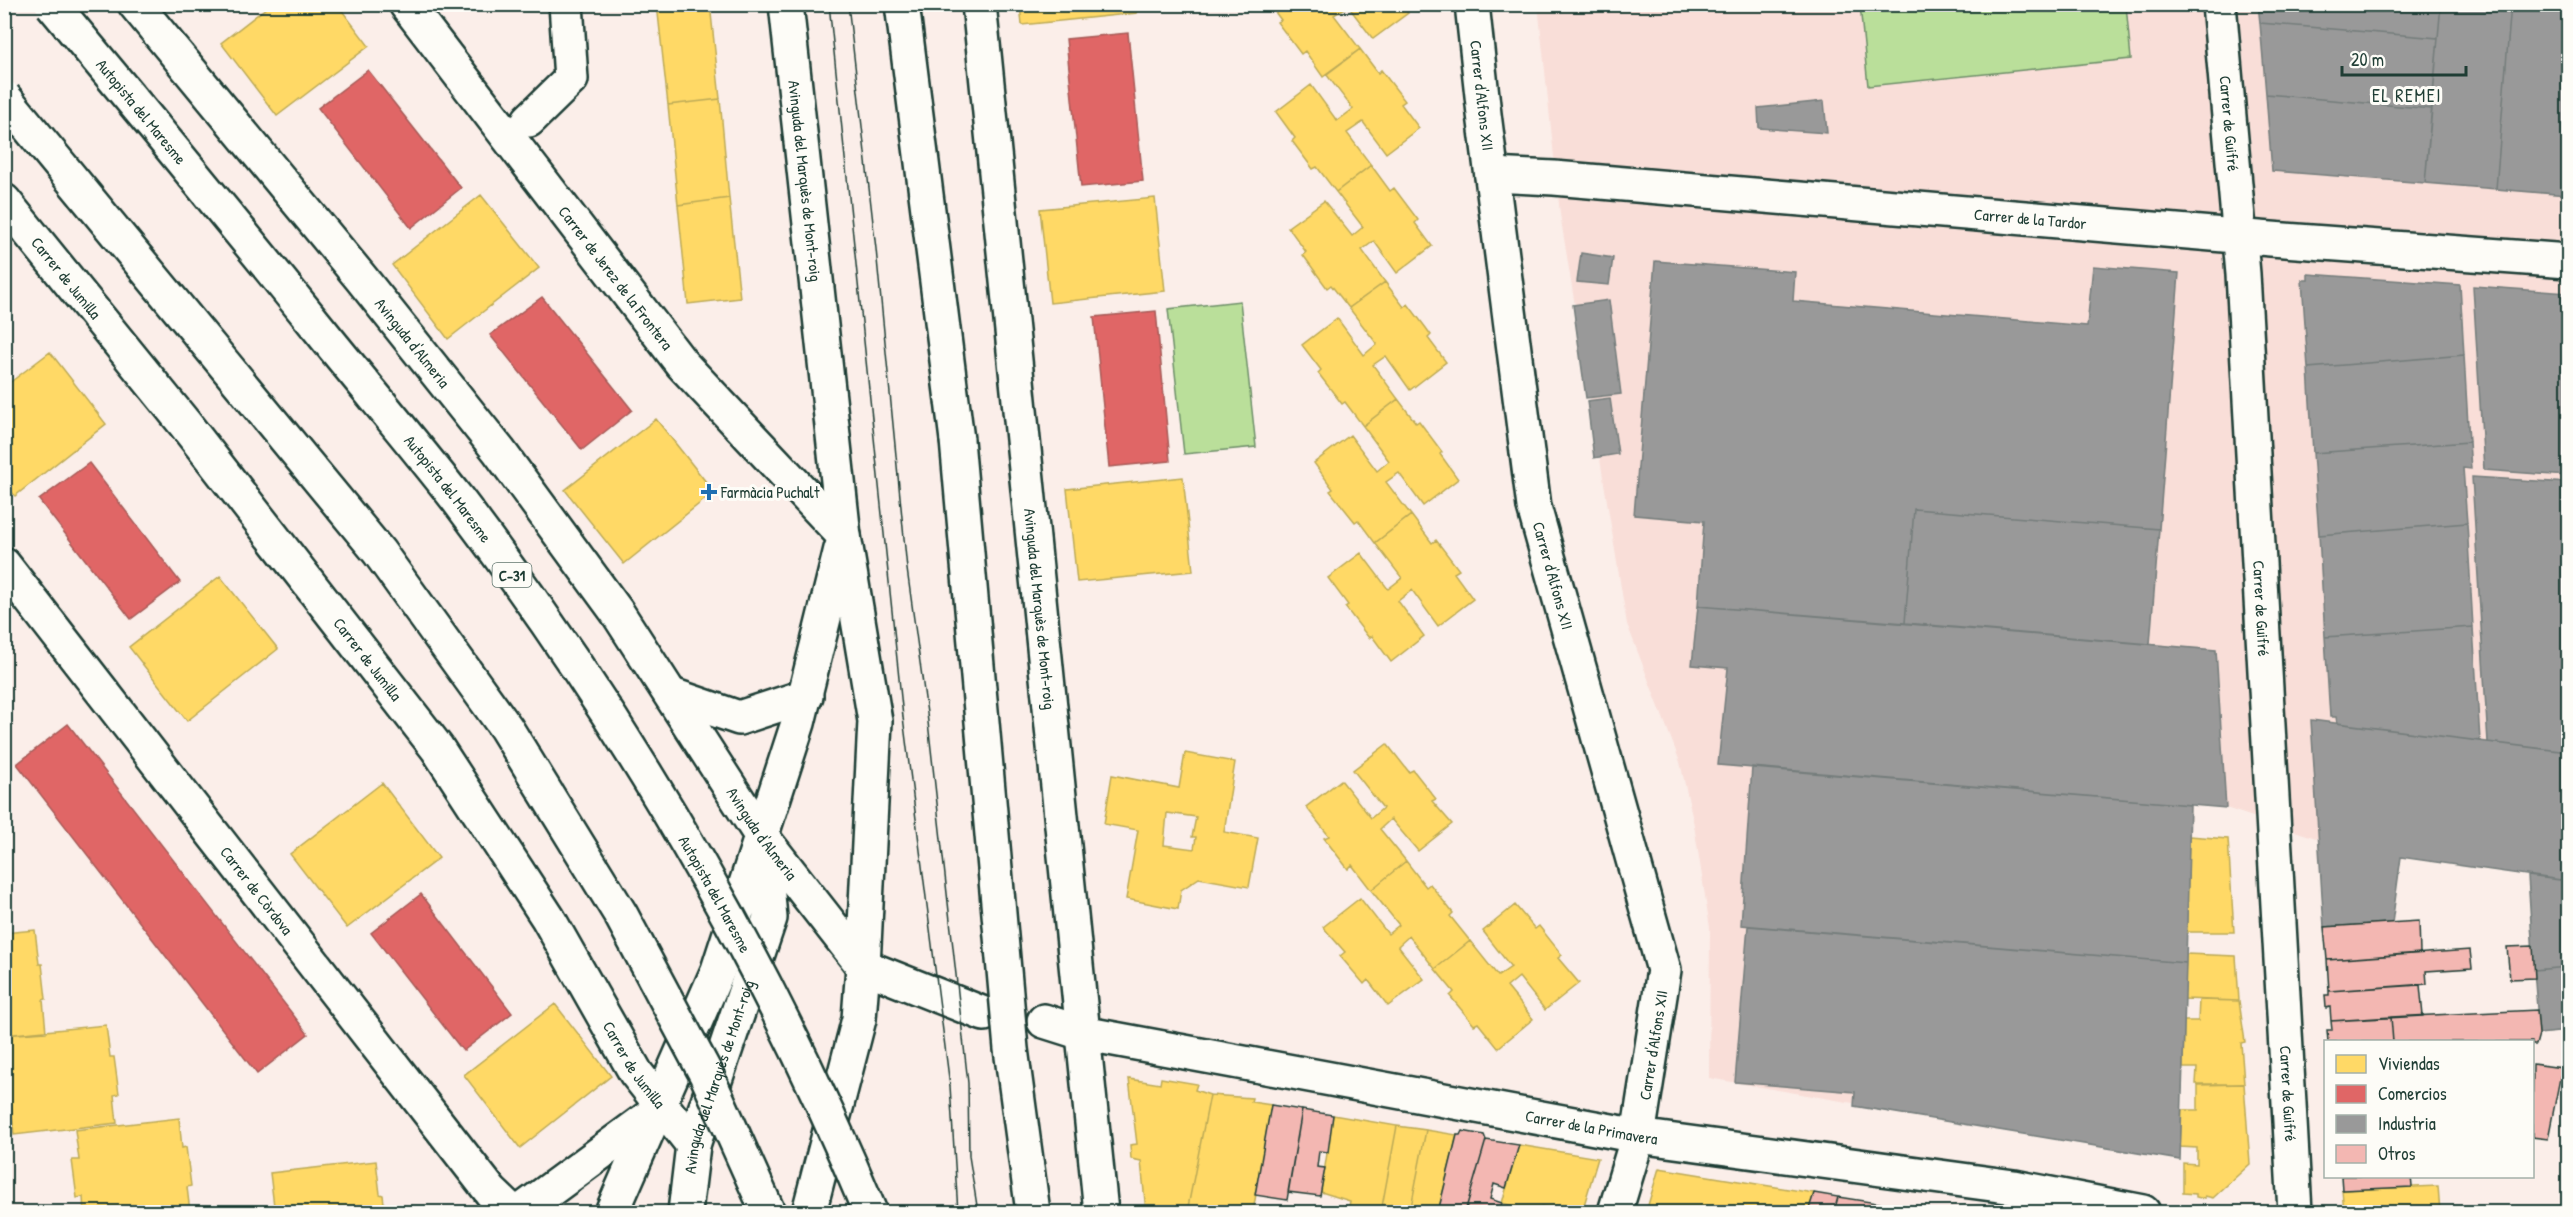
<svg xmlns="http://www.w3.org/2000/svg" width="2573" height="1217" viewBox="0 0 2573 1217" font-family="'Patrick Hand',sans-serif">
	<style>
		.built { fill: #f9ded8 }
		.green { fill: #badf9a; stroke: #6c8e67; stroke-width: 1.5 }
		.homes { fill: #ffd966; stroke: #bcaa57; stroke-width: 1.5; fill-rule: evenodd }
		.shops { fill: #e06666; stroke: #a65a57; stroke-width: 1.5 }
		.industry { fill: #999; stroke: #747d7b; stroke-width: 1.5 }
		.building { fill: #f3b7b2; stroke: #1f3d34; stroke-width: 1.5 }
		.lines { fill: none; stroke-linecap: round; stroke-linejoin: round }
		.pedestrian-casing { stroke: #1f3d34; stroke-width: 38 }
		.minor-casing { stroke: #1f3d34; stroke-width: 38 }
		.motorway-casing { stroke: #1f3d34; stroke-width: 38 }
		.pedestrian { stroke: #fdfcf7; stroke-width: 33 }
		.minor { stroke: #fdfcf7; stroke-width: 33 }
		.motorway { stroke: #fdfcf7; stroke-width: 33 }
		.tram { stroke: #1f3d34; stroke-width: 1.5 }
		.motorway-bridge-casing { stroke: #1f3d34; stroke-width: 38; stroke-linecap: butt }
		.motorway-bridge { stroke: #fdfcf7; stroke-width: 33 }
		.poi-dot { fill: #1f6fb2; stroke: #fdfcf7; stroke-width: 2 }
		.labels { text-anchor: middle; dominant-baseline: central; stroke-width: 6; stroke-linejoin: round; paint-order: stroke }
		.shield { fill: #fdfcf7; stroke: #62766e; stroke-width: 1.5 }
		.shield-label { font-size: 15px; font-weight: bold; fill: #1f3d34 }
		.street-label { font-size: 16px; fill: #1f3d34; stroke: #fdfcf7 }
		.poi-label { font-size: 16px; fill: #1f3d34; stroke: #fdfcf7; text-anchor: start }
		.neighbourhood-label { font-size: 18px; letter-spacing: 1.5px; fill: #1f3d34; stroke: #fdfcf7 }
	</style>
	<rect width="100%" height="100%" fill="#fbeee9"/>
	<filter id="ink" filterUnits="userSpaceOnUse"><feTurbulence type="fractalNoise" baseFrequency=".0167" numOctaves="2"/><feDisplacementMap in="SourceGraphic" scale="12" xChannelSelector="R" yChannelSelector="G"/><feConvolveMatrix kernelMatrix="1 2 1 2 8 2 1 2 1" color-interpolation-filters="sRGB"/></filter>
	<g filter="url(#ink)">
		<path class="built" d="M1538 5H2568V877L2319 839 2226 808 2191 805 2180 1160 1709 1078 1710 928 1694 825 1680 762 1627 624 1560 214Z"/>
		<path class="green" d="M1860 5H2126L2131 59 1868 86Z
			M1240 301 1256 447 1184 454 1168 309Z"/>
		<path class="homes" d="M271 4H337L369 46 277 116 221 43Z
			M657 4H710L720 99 668 105Z
			M1020 4H1136L1137 13 1022 25Z
			M1269 4H1401L1408 13 1373 39 1348 6 1334 15 1360 49 1323 77 1305 51 1301 54 1277 22 1281 20Z
			M1360 49 1378 73 1381 70 1405 101 1401 104 1419 128 1386 153 1363 122 1347 133 1371 165 1336 192 1317 167 1313 169 1292 141 1295 138 1276 112 1311 85 1337 121 1353 109 1326 74Z
			M720 99 729 198 678 205 668 105Z
			M1371 165 1390 191 1394 188 1418 220 1415 223 1432 246 1397 273 1374 241 1362 250 1385 282 1349 308 1331 285 1327 288 1303 255 1306 252 1288 227 1324 201 1352 236 1363 227 1336 192Z
			M481 195 539 268 448 339 392 265Z
			M729 198 740 298 688 304 678 205Z
			M1155 198 1165 291 1050 303 1040 209Z
			M1385 282 1404 307 1408 304 1426 328 1431 335 1428 338 1446 362 1410 390 1386 356 1373 365 1398 399 1363 426 1345 402 1342 404 1318 373 1321 370 1302 345 1337 318 1364 355 1377 344 1349 308Z
			M50 352 106 424 15 496 4 483V387Z
			M1398 399 1416 423 1419 421 1442 452 1440 454 1458 479 1423 506 1399 473 1386 482 1411 515 1375 543 1358 520 1355 522 1330 491 1333 489 1314 463 1350 435 1377 471 1389 461 1363 426Z
			M656 419 714 492 624 564 565 490Z
			M1183 477 1193 571 1077 582 1067 489Z
			M1411 515 1432 543 1436 540 1459 570 1454 573 1473 599 1438 626 1412 590 1398 601 1424 636 1391 662 1372 636 1369 638 1345 607 1348 605 1328 578 1361 553 1388 589 1402 578 1375 543Z
			M220 576 278 649 187 721 129 647Z
			M1387 744 1409 772 1413 770 1424 784 1436 799 1432 801 1452 824 1418 851 1391 819 1380 829 1406 861 1371 890 1352 865 1348 869 1324 838 1329 836 1306 807 1341 780 1371 818 1383 808 1353 770Z
			M1185 753 1235 762 1224 832 1258 838 1249 887 1199 878 1181 890 1178 909 1126 899 1138 830 1104 824 1112 775 1179 788ZM1167 813 1196 817 1192 837H1196L1194 849 1164 845Z
			M382 783 439 858 347 928 290 854Z
			M2189 836 2228 839 2234 932H2186Z
			M1406 861 1426 887 1430 884 1453 913 1450 916 1470 941 1435 969 1409 936 1398 946 1424 979 1388 1006 1368 980 1364 984 1340 956 1345 952 1323 927 1360 898 1388 934 1399 925 1371 890Z
			M1515 905 1535 929 1539 926 1562 955 1558 958 1579 983 1545 1010 1519 977 1507 987 1533 1019 1498 1048 1478 1023 1474 1025 1450 996 1454 992 1435 969 1470 941 1498 976 1511 967 1483 931Z
			M35 930 39 964H42L46 999 43 1000 46 1032 4 1035V933Z
			M2186 954 2236 956 2239 1001 2184 999Z
			M2199 1000 2239 1001 2245 1042 2241 1043 2244 1084H2196L2197 1068H2183L2184 1021H2198Z
			M555 1004 611 1076 520 1148 464 1075Z
			M106 1025 110 1057H114L119 1094 114 1095 117 1123 14 1135 11 1104 6 1105 4 1096V1035Z
			M1161 1078 1197 1084 1195 1090 1210 1095 1187 1212H1146L1141 1161 1131 1159 1130 1145 1137 1144 1129 1079 1160 1084Z
			M2244 1084 2250 1164 2213 1198 2205 1196V1199L2196 1197V1194L2183 1193V1163L2197 1164V1148L2180 1147 2182 1110H2198V1085Z
			M1210 1095 1252 1098 1251 1102 1271 1105 1253 1212H1187Z
			M1333 1115 1397 1126 1381 1212H1348L1350 1201 1321 1192Z
			M179 1118 182 1148 186 1147 191 1186 187 1187 190 1212H84L83 1197 77 1198 72 1160H79L75 1130Z
			M1397 1126 1426 1130 1410 1212H1381Z
			M1426 1130 1457 1135 1438 1212H1410Z
			M1519 1145 1598 1158 1582 1212H1547L1549 1208 1541 1206 1533 1212 1502 1203Z
			M376 1161 380 1194 383 1195 385 1212H271L270 1205 274 1206 270 1173Z
			M1659 1168 1757 1184 1814 1193 1808 1212H1646Z
			M2438 1186 2440 1212H2344L2342 1190Z"/>
		<path class="shops" d="M1128 33 1143 181 1081 187 1066 39Z
			M368 70 461 188 411 228 318 108Z
			M542 297 632 410 582 450 490 335Z
			M1156 311 1170 461 1109 467 1094 317Z
			M89 463 180 582 131 619 39 500Z
			M68 724 308 1034 257 1074 17 764Z
			M421 894 512 1013 463 1051 371 933Z"/>
		<path class="industry" d="M2258 4H2441L2438 38 2260 23Z
			M2441 4H2511L2496 189 2425 183Z
			M2511 4H2568L2567 195 2496 189Z
			M2260 23 2438 38 2432 109 2266 94Z
			M2266 94 2432 109 2425 183 2272 171Z
			M1824 101 1827 133 1759 128 1758 108Z
			M1581 253 1613 258 1609 285 1577 282Z
			M1655 261 1795 272 1793 301 2087 326 2093 266 2179 273 2159 529 1914 509 1905 623 1698 606 1704 521 1634 515Z
			M2308 274 2460 285 2464 355 2308 368 2302 280H2308Z
			M2473 286 2568 293V476L2484 470Z
			M1609 300 1621 394 1586 398 1573 305Z
			M2464 355 2469 442 2313 453 2308 368Z
			M1610 398 1618 454 1594 458 1587 401Z
			M2469 442 2471 469 2463 468 2467 523 2319 535 2313 453Z
			M2472 477 2568 483V752L2488 742Z
			M1914 509 2159 529 2150 644 1905 623Z
			M2467 523 2473 627 2325 637 2319 535Z
			M1698 606 2216 650 2226 808 1718 765 1728 668 1692 665Z
			M2473 627 2480 741 2337 723 2336 717H2330L2325 637Z
			M2311 720 2568 752V881L2401 857 2392 923 2324 927Z
			M1752 767 2190 805 2186 963 1741 925Z
			M2528 876 2568 881V967L2534 970Z
			M1748 926 2186 963 2180 1160 1854 1106 1855 1092 1735 1082Z
			M2568 967V1031L2539 1034 2534 970Z"/>
		<path class="building" d="M2419 921 2420 953 2327 960 2324 927Z
			M2533 946 2535 978 2510 979 2507 947Z
			M2470 950 2472 968 2426 971 2427 984 2329 991 2327 960Z
			M2420 985 2423 1016 2331 1021 2330 1007 2326 1008 2325 995H2329V991Z
			M2537 1010 2539 1034 2536 1045H2532V1042H2393L2391 1017Z
			M2391 1017 2393 1042H2328L2327 1030H2332L2331 1021Z
			M2533 1064 2562 1068 2548 1139 2532 1137Z
			M1271 1105 1302 1110 1287 1200 1255 1195Z
			M1302 1110 1333 1115 1328 1152 1319 1151 1317 1167 1325 1168 1320 1196 1288 1192Z
			M1462 1131 1484 1135 1486 1140 1465 1212H1438L1457 1135H1460Z
			M1486 1140 1519 1145 1506 1188 1494 1184 1490 1199 1502 1203 1499 1212H1465Z
			M2341 1176H2411L2412 1187 2342 1190Z
			M1814 1193 1838 1197 1834 1212H1808Z
			M1838 1197 1877 1203 1874 1212H1834Z
			M1877 1203 1907 1208 1906 1212H1874Z
			M1907 1208 1935 1212H1906Z"/>
		<g class="lines">
			<g class="pedestrian-casing">
				<path id="pedestrian" d="M529 120 571 79 566 4"/>
			</g>
			<g class="minor-casing">
				<g id="minor">
					<path id="s1" d="M135 4 361 278 499 451 617 612 762 837 863 966"/>
					<path id="s2" d="M406 4 682 364 844 536"/>
					<path id="s3" d="M786 4 844 536 875 721 863 966"/>
					<path id="s4" d="M979 4 1101 1212"/>
					<path id="s5" d="M1472 4 1484 114 1534 507 1664 970 1638 1136 1615 1212"/>
					<path id="s6" d="M2219 4 2243 274 2295 1212"/>
					<path id="s7" d="M1492 175 1554 178 2271 239 2568 261"/>
					<path id="s8" d="M4 201 185 424 437 748 548 918 636 1073 693 1145"/>
					<path id="s9" d="M4 565 491 1192 512 1212"/>
					<path d="M672 695 739 718 806 696"/>
					<path d="M863 966 984 1014"/>
					<path id="s10" d="M1044 1021 1082 1033 1638 1136 2014 1187 2143 1212"/>
					<path d="M520 1212 656 1112"/>
					<path d="M612 1212 718 970 798 723 841 549"/>
					<path id="s11" d="M685 1212 693 1145 770 918 764 850"/>
				</g>
			</g>
			<g class="motorway-casing">
				<path id="motorway" d="M902 4 957 440
					M809 1212 859 1019 863 966"/>
			</g>
			<use href="#pedestrian" class="pedestrian"/>
			<use href="#minor" class="minor"/>
			<use href="#motorway" class="motorway"/>
			<path class="tram" d="M829 4 903 717 950 1086 958 1212
				M848 4 876 249 907 569 927 713 968 1083 969 1156 978 1212"/>
			<g class="motorway-bridge-casing">
				<g id="motorway-bridge">
					<path id="s12" d="M52 4C145 115 237 227 328 340 371 393 416 446 458 500 624 719 765 959 870 1212"/>
					<path d="M4 97 379 552 506 728 621 915 706 1074 768 1212"/>
					<path d="M957 440 1011 1049 1033 1212"/>
				</g>
			</g>
			<use href="#motorway-bridge" class="motorway-bridge"/>
		</g>
	</g>
	<path class="poi-dot" d="M706 483h6v6h6v6h-6v6h-6v-6h-6v-6h6z"/>
	<g class="labels">
		<rect class="shield" x="492.5" y="563" width="39" height="24" rx="4.5"/>
		<g class="shield-label">
			<text x="512" y="575">C-31</text>
		</g>
		<g class="street-label">
			<text stroke="none"><textPath href="#s5" startOffset="92">Carrer d'Alfons XII</textPath></text>
			<text stroke="none"><textPath href="#s12" startOffset="140">Autopista del Maresme</textPath></text>
			<text stroke="none"><textPath href="#s6" startOffset="120">Carrer de Guifré</textPath></text>
			<text stroke="none"><textPath href="#s3" startOffset="178">Avinguda del Marquès de Mont-roig</textPath></text>
			<text stroke="none"><textPath href="#s7" startOffset="540">Carrer de la Tardor</textPath></text>
			<text stroke="none"><textPath href="#s8" startOffset="99">Carrer de Jumilla</textPath></text>
			<text stroke="none"><textPath href="#s2" startOffset="345">Carrer de Jerez de la Frontera</textPath></text>
			<text stroke="none"><textPath href="#s1" startOffset="438">Avinguda d'Almeria</textPath></text>
			<text stroke="none"><textPath href="#s12" startOffset="626">Autopista del Maresme</textPath></text>
			<text stroke="none"><textPath href="#s5" startOffset="578">Carrer d'Alfons XII</textPath></text>
			<text stroke="none"><textPath href="#s6" startOffset="606">Carrer de Guifré</textPath></text>
			<text stroke="none"><textPath href="#s4" startOffset="608">Avinguda del Marquès de Mont-roig</textPath></text>
			<text stroke="none"><textPath href="#s8" startOffset="585">Carrer de Jumilla</textPath></text>
			<text stroke="none"><textPath href="#s1" startOffset="1041">Avinguda d'Almeria</textPath></text>
			<text stroke="none"><textPath href="#s9" startOffset="412">Carrer de Còrdova</textPath></text>
			<text stroke="none"><textPath href="#s12" startOffset="1112">Autopista del Maresme</textPath></text>
			<text transform="translate(1653 1045) rotate(-81)">Carrer d'Alfons XII</text>
			<text stroke="none"><textPath href="#s8" startOffset="1071">Carrer de Jumilla</textPath></text>
			<text stroke="none"><textPath href="#s11" startOffset="140">Avinguda del Marquès de Mont-roig</textPath></text>
			<text stroke="none"><textPath href="#s6" startOffset="1092">Carrer de Guifré</textPath></text>
			<text stroke="none"><textPath href="#s10" startOffset="558">Carrer de la Primavera</textPath></text>
		</g>
		<g class="poi-label">
			<text x="721" y="492">Farmàcia Puchalt</text>
		</g>
		<g class="neighbourhood-label">
			<text x="2407" y="95">EL REMEI</text>
		</g>
	</g>
	<rect width="2573" height="1217" fill="none" stroke="#fdfcf7" stroke-width="24"/>
	<rect x="12" y="12" width="2549" height="1193" fill="none" stroke="#1f3d34" stroke-width="2" filter="url(#ink)"/>
	<rect x="2324" y="1040" width="210" height="138" fill="#fdfcf7" stroke="#a4b0a9" stroke-width="1.5"/>
	<rect x="2336" y="1055" width="30" height="18" fill="#ffd966" stroke="#a4b0a9" stroke-width="1.5"/>
	<text x="2378" y="1070" font-size="18" fill="#1f3d34">Viviendas</text>
	<rect x="2336" y="1085" width="30" height="18" fill="#e06666" stroke="#a4b0a9" stroke-width="1.5"/>
	<text x="2378" y="1100" font-size="18" fill="#1f3d34">Comercios</text>
	<rect x="2336" y="1115" width="30" height="18" fill="#999999" stroke="#a4b0a9" stroke-width="1.5"/>
	<text x="2378" y="1130" font-size="18" fill="#1f3d34">Industria</text>
	<rect x="2336" y="1145" width="30" height="18" fill="#f3b7b2" stroke="#a4b0a9" stroke-width="1.5"/>
	<text x="2378" y="1160" font-size="18" fill="#1f3d34">Otros</text>
	<path d="M2342 66v9h124v-9" fill="none" stroke="#1f3d34" stroke-width="3"/>
	<text x="2351" y="66" font-size="18" fill="#1f3d34" stroke="#fdfcf7" stroke-width="4.5" paint-order="stroke">20 m</text>
</svg>
